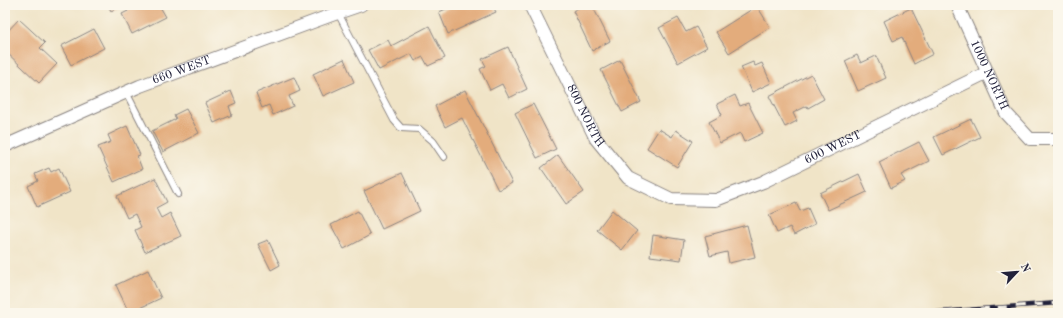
<svg xmlns="http://www.w3.org/2000/svg" width="1063" height="318" viewBox="0 0 1063 318" font-family="'Old Standard TT',serif">
	<style>
		.building { fill: #e3ac7c }
		.lines { fill: none; stroke-linecap: round; stroke-linejoin: round }
		.service-casing { stroke: #898381; stroke-width: 8 }
		.minor-casing { stroke: #898381; stroke-width: 14 }
		.service { stroke: #fff; stroke-width: 6 }
		.minor { stroke: #fff; stroke-width: 12 }
		.rail-casing { stroke: #22223b; stroke-width: 4.5 }
		.rail { stroke: #fbf7ec; stroke-width: 3; stroke-dasharray: 9; stroke-linecap: butt }
		.labels { text-anchor: middle; dominant-baseline: central; stroke-width: 3; stroke-linejoin: round; paint-order: stroke }
		.street-label { font-size: 12px; fill: #22223b; stroke: #fbf7ec }
	</style>
	<rect width="100%" height="100%" fill="#fbf7ec"/>
	<filter id="ink" filterUnits="userSpaceOnUse"><feTurbulence type="fractalNoise" baseFrequency=".025" numOctaves="2"/><feDisplacementMap in="SourceGraphic" scale="8" xChannelSelector="R" yChannelSelector="G"/><feConvolveMatrix kernelMatrix="1 2 1 2 8 2 1 2 1" color-interpolation-filters="sRGB"/></filter>
	<filter id="wash" filterUnits="userSpaceOnUse"><feTurbulence type="fractalNoise" baseFrequency=".012" numOctaves="4" result="noise"/><feDisplacementMap in="SourceGraphic" scale="16" xChannelSelector="R" yChannelSelector="G"/><feGaussianBlur stdDeviation="0.9" result="paint"/><feColorMatrix in="noise" values="0 0 0 0 0 0 0 0 0 0 0 0 0 0 0 0 0 1.4 0 .05"/><feComposite in="paint" operator="in"/></filter>
	<g filter="url(#wash)">
		<rect width="100%" height="100%" fill="#f0e4c7"/>
		<g id="blocks">
			<path class="building" d="M108 5H124L111 11Z
				M125 5H159L166 17 132 34 122 14 128 11Z
				M455 5H492L496 12 448 34 439 12Z
				M583 5H592L610 41 592 51 573 11Z
				M757 6 770 27 729 53 716 32Z
				M911 8 933 54 914 64 902 37 893 41 884 21Z
				M678 18 686 32 696 27 707 47 678 63 659 28Z
				M19 19 45 43 40 48 57 64 39 83 5 51V34Z
				M429 26 445 58 428 66 423 57 415 61 411 54 379 70 368 50 388 40 391 46Z
				M94 29 104 48 71 65 61 46Z
				M508 47 527 89 509 98 502 84 490 90 480 69 486 66 482 59Z
				M857 55 861 63 876 56 886 78 858 91 845 61Z
				M344 59 354 82 323 96 313 74Z
				M620 60 641 102 622 112 601 70Z
				M753 62 755 66 762 63 771 83 752 92 741 67Z
				M811 74 824 99 808 108 807 106 793 113 797 121 785 127 769 96Z
				M294 77 300 91 289 96 293 106 273 115 269 105 262 108 256 93Z
				M465 90 512 183 498 190 462 118 445 127 435 106Z
				M231 91 236 103 229 106 232 115 214 123 205 103Z
				M735 95 740 106 748 103 763 133 744 142 740 133 720 143 709 122 722 115 717 104Z
				M533 104 556 149 537 158 515 113Z
				M186 109 199 133 163 152 152 131 176 119 174 115Z
				M971 119 980 137 943 155 934 137Z
				M127 126 140 155 137 156 142 169 114 182 98 147 111 142 108 135Z
				M659 129 672 137 676 130 693 141 677 167 647 148Z
				M919 142 929 161 901 175 905 181 891 188 879 162Z
				M558 155 584 192 566 204 541 168Z
				M49 168 51 172 59 168 70 192 37 207 28 186 38 181 35 174Z
				M402 173 420 211 382 229 364 191Z
				M859 174 867 192 828 210 820 193Z
				M155 178 167 202 156 208 161 218 170 213 181 236 145 252 135 230 141 227 135 214 127 218 117 196Z
				M796 203 800 211 808 208 815 224 794 235 790 227 777 233 769 215Z
				M612 210 637 231 622 250 597 230Z
				M358 211 370 235 344 249 331 225Z
				M747 225 755 257 729 263 727 252 710 256 705 236Z
				M653 235 684 240 681 260 650 256Z
				M268 240 280 265 271 270 258 244Z
				M148 270 161 298 129 313 116 285Z"/>
		</g>
	</g>
	<g filter="url(#ink)">
		<use href="#blocks" fill-opacity="0" stroke="#898381" stroke-width="1"/>
		<g class="lines">
			<g class="service-casing">
				<path id="service" d="M338 13 394 120 401 128 419 129 433 141 444 157
					M126 92 178 194"/>
			</g>
			<g class="minor-casing">
				<g id="minor">
					<path id="s1" d="M530 5 596 139 628 178 671 199 716 200 763 182 988 72"/>
					<path id="s2" d="M957 5 1006 113 1030 139H1058"/>
					<path id="s3" d="M5 146 140 86 329 16 361 5"/>
				</g>
			</g>
			<use href="#service" class="service"/>
			<use href="#minor" class="minor"/>
			<g class="rail-casing">
				<path id="rail" d="M926 313 1058 303"/>
			</g>
			<use href="#rail" class="rail"/>
		</g>
	</g>
	<g class="labels">
		<g class="street-label">
			<text stroke="none"><textPath href="#s3" startOffset="192">660 WEST</textPath></text>
			<text stroke="none"><textPath href="#s2" startOffset="77">1000 NORTH</textPath></text>
			<text stroke="none"><textPath href="#s1" startOffset="124">800 NORTH</textPath></text>
			<text stroke="none"><textPath href="#s1" startOffset="421">600 WEST</textPath></text>
		</g>
	</g>
	<rect width="1063" height="318" fill="none" stroke="#fbf7ec" stroke-width="20"/>
	<g transform="translate(1017 272) rotate(64)" stroke="#fbf7ec" stroke-width="3" paint-order="stroke">
	<path d="M0-3L7 15L0 10L-7 15Z" fill="#22223b"/>
	<text y="-6" font-size="11" font-weight="bold" text-anchor="middle" fill="#22223b">N</text>
	</g>
</svg>
